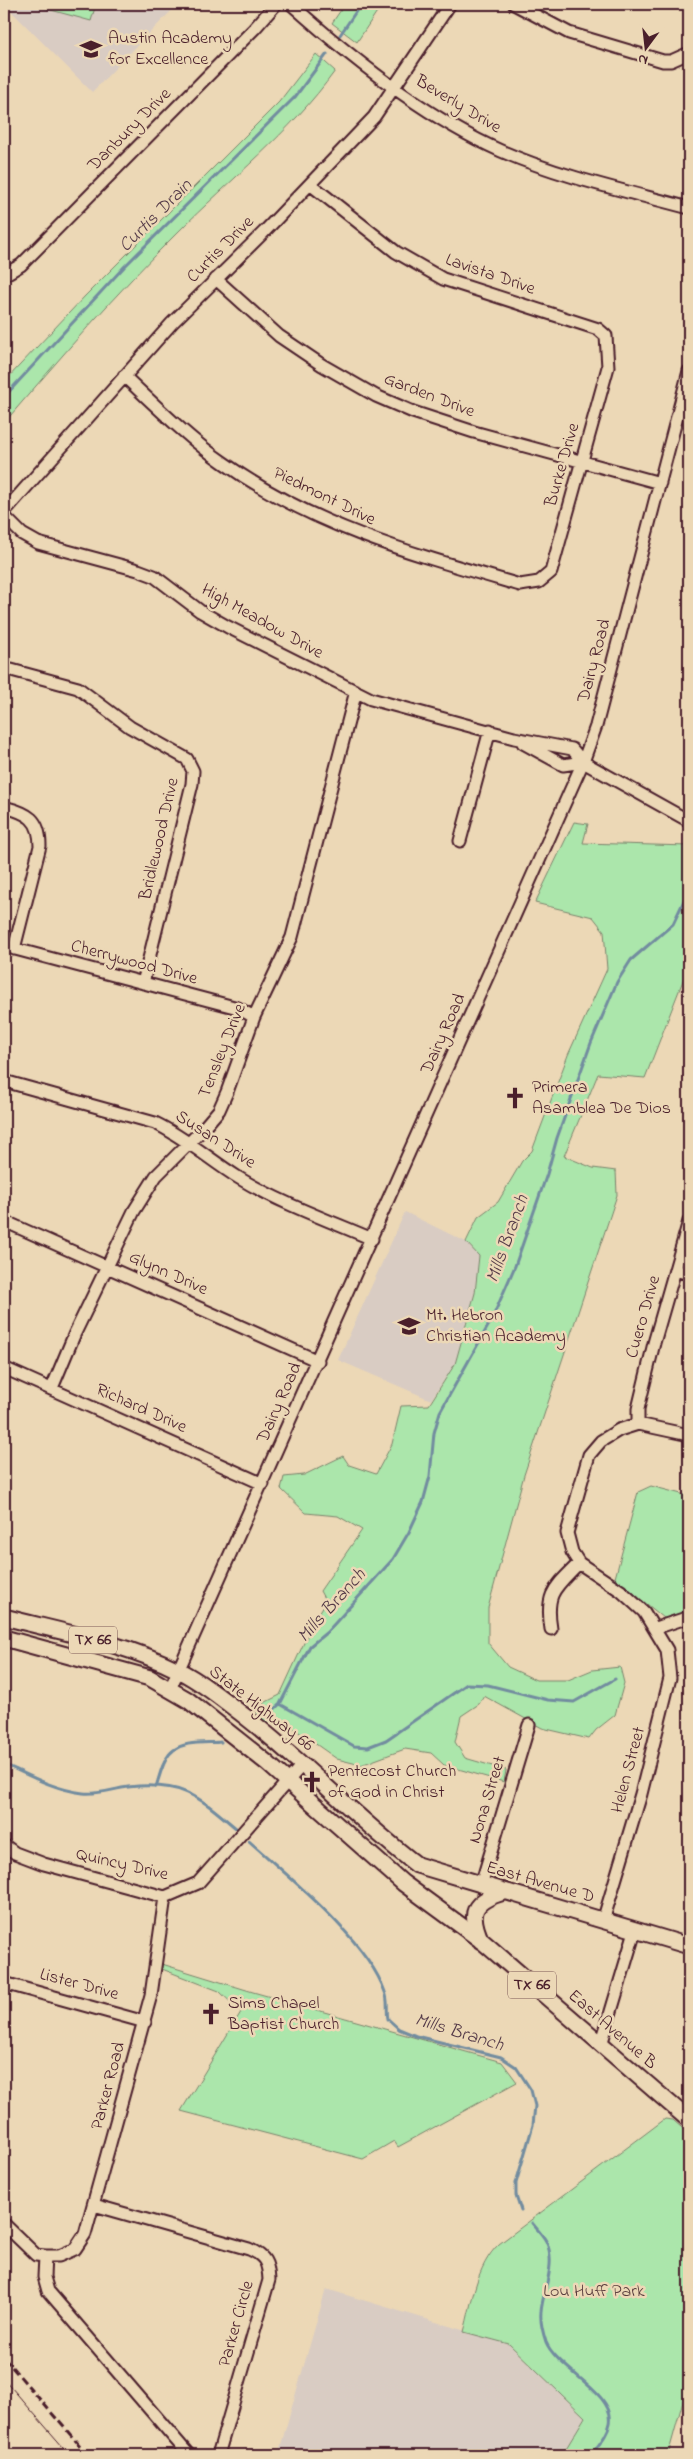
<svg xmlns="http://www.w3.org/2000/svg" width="693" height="2459" viewBox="0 0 693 2459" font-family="'Indie Flower',sans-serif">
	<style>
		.built { fill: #d9ccc3 }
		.green { fill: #abe6ab; stroke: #7a826b }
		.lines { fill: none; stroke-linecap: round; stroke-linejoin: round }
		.stream { stroke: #728c9f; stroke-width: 3 }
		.minor-casing { stroke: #4a1f2b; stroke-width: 15 }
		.major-casing { stroke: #4a1f2b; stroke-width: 19 }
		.minor { stroke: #ecd8b6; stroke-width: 11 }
		.major { stroke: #ecd8b6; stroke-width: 15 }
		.tram { stroke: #4a1f2b; stroke-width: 1 }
		.rail { stroke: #4a1f2b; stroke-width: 3; stroke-dasharray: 8 4; stroke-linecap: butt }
		.labels { text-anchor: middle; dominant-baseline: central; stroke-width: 5; stroke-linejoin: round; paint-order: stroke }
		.shield { fill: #ecd8b6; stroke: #7b5655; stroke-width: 1 }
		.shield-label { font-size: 16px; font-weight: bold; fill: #4a1f2b }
		.poi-label { font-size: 18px; fill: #4a1f2b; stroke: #ecd8b6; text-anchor: start }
		.street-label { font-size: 18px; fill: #4a1f2b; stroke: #ecd8b6 }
		.park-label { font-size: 18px; fill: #593d3e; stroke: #ecd8b6 }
		.water-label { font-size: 19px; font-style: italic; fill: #543a48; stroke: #ecd8b6 }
	</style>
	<rect width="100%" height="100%" fill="#ecd8b6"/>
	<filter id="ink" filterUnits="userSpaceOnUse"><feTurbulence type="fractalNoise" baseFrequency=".02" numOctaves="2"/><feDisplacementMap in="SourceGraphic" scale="10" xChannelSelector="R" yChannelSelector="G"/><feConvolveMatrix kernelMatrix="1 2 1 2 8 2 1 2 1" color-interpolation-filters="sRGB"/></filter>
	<g filter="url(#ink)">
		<path class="built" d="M4 4H178L92 92Z
			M405 1212 466 1242 479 1256 475 1293 455 1364 431 1400 338 1360Z
			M326 2289 509 2344 585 2417 562 2455H278Z"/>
		<path class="green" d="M29 4H96L91 21Z
			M345 4H382L357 42 332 23Z
			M316 54 335 71C290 133 231 179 177 233 116 293 60 358 4 423V382L85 296 279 102Z
			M574 822 588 824 583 843 689 846V965L645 1078 598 1074 564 1156 593 1168 616 1171 617 1195 524 1475 488 1608V1643L508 1667 536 1680H568L592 1670 620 1667 624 1683 615 1715 596 1730 589 1739 542 1728 484 1696 479 1704 461 1716 455 1742 465 1758 506 1770 504 1782 444 1765 431 1753 405 1749 361 1765 337 1759 286 1723H271L254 1716 262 1704 280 1695 314 1621 326 1602 320 1591 362 1530 338 1516 306 1513 281 1489 284 1477 304 1475 343 1456 349 1465 376 1474 392 1444 401 1406 429 1405 455 1364 475 1293 479 1256 466 1242 478 1217 498 1202 522 1161 532 1151 568 1055 607 969 604 931 593 917 535 903Z
			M651 1486 689 1496V1613L664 1618 615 1578 638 1492Z
			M162 1964 253 1992 502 2062 517 2082 398 2147 394 2141 363 2159 181 2111 241 2012 219 1991 162 1969Z
			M665 2119 673 2120 689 2134V2379L668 2455H562L585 2417 509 2344 464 2332C472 2302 476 2266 499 2244Z"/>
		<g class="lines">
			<path class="stream" d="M340 35 361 4
				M4 397 124 267 295 97 327 54
				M280 1704 354 1746 368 1747 386 1740 467 1684 488 1685 548 1700 574 1702 615 1679
				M266 1717 280 1704 310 1646 327 1632 393 1559 409 1532 423 1502 430 1476 434 1433 440 1412 492 1319 515 1266 547 1174 557 1138 591 1043 617 982 631 960 673 924 689 890
				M4 1764C28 1775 55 1790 83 1793 98 1795 113 1789 128 1787 183 1781 198 1796 237 1829
				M156 1787C164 1761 166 1745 197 1743 206 1742 213 1743 221 1742
				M249 1841C290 1878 367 1940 385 1992 389 2001 386 2010 388 2019L399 2029 416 2036 501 2057 516 2067 531 2090 535 2106 533 2125 516 2183V2195L521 2210
				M532 2223C536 2228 543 2235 546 2241 557 2264 543 2289 541 2312 540 2321 543 2333 546 2342 556 2368 616 2394 610 2423 608 2435 598 2445 591 2455"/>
			<g class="minor-casing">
				<path id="minor" d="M291 4C351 58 427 118 501 151 561 177 626 191 689 208
					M514 4 569 33 663 61H671L689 53
					M4 275 21 265 254 29 276 4
					M216 279 279 336 322 365 376 396 413 412 474 432 660 483
					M124 376C156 406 188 438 224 463 313 527 417 555 520 585L539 582 551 572 608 367 606 336 598 329 443 279 396 252 310 184
					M4 512 172 323 264 232 374 117 450 4
					M4 516 22 534 38 543 138 570 154 576 200 611 228 627 371 699 514 738 572 749 583 762 689 821
					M4 668 78 688 130 727 187 759 193 771 192 784 143 983
					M523 743 563 765 583 762
					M4 807C28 813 40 819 40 846L14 949
					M460 841 490 730
					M4 946 238 1008 254 1017
					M4 1081 155 1123C186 1138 210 1160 239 1178 280 1203 328 1220 372 1239
					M4 1221 318 1361
					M675 1270 689 1274
					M4 1368 263 1484
					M52 1388 75 1333 134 1211 156 1176 201 1131 219 1110 227 1092 254 1017 292 937 356 691
					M638 1424V1409L654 1343 689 1221
					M656 1628 689 1617
					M551 1629C545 1592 555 1588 579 1563
					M170 1689 583 762 596 726 689 371
					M4 1845 15 1853 44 1864 165 1897 198 1883 302 1765
					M481 1885 529 1725
					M603 1921 641 1794 670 1678 667 1650 644 1612 621 1591 579 1563 572 1552 567 1533 589 1455 601 1441 619 1430 638 1424 689 1435
					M4 1983 145 2022
					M601 2045 635 1931
					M94 2205 249 2249C265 2256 268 2262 269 2280L218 2455
					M4 2224 36 2255 45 2256H59L75 2249 85 2234 151 1995 165 1897
					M45 2256 44 2277 48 2291 189 2455"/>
			</g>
			<g class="major-casing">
				<path id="major" d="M4 1617C62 1632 124 1643 178 1670 203 1683 225 1701 247 1718 306 1764 357 1819 417 1865L689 1946
					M4 1638 150 1678 188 1700 266 1762 403 1883 482 1941 689 2120
					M481 1941C468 1912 473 1901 504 1892"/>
			</g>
			<use href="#minor" class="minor"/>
			<use href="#major" class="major"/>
			<path class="tram" d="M4 2379 70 2455"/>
			<path class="rail" d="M4 2358 88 2455"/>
		</g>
	</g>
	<defs>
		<g id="school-bare" transform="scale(1.725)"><path d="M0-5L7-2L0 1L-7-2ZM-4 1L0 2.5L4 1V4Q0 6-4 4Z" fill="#4a1f2b" stroke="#ecd8b6" stroke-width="2.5" paint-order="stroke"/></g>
		<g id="church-bare" transform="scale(1.725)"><path d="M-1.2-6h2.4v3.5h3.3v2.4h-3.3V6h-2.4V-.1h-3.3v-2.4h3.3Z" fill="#4a1f2b" stroke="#ecd8b6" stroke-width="2.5" paint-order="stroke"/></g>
	</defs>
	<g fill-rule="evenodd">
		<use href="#school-bare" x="91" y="49"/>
		<use href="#church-bare" x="515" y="1098"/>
		<use href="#school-bare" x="409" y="1326"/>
		<use href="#church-bare" x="312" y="1782"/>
		<use href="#church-bare" x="211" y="2014"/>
	</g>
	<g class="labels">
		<g class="shield">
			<rect x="69" y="1626.5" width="48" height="27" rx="4"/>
			<rect x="508" y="1971.5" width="48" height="27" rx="4"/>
		</g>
		<g class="shield-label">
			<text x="93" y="1640">TX 66</text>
			<text x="532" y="1985">TX 66</text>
		</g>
		<g class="poi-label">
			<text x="108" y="39">Austin Academy<tspan x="108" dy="21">for Excellence</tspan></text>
			<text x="532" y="1088">Primera<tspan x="532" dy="21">Asamblea De Dios</tspan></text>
			<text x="426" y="1316">Mt. Hebron<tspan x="426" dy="21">Christian Academy</tspan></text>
			<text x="328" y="1772">Pentecost Church<tspan x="328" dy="21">of God in Christ</tspan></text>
			<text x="228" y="2004">Sims Chapel<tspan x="228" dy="21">Baptist Church</tspan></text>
		</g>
		<g class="street-label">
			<text transform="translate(458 105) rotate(31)">Beverly Drive</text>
			<text transform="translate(130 130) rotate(-45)">Danbury Drive</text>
			<text transform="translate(221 250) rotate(-45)">Curtis Drive</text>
			<text transform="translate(490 275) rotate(19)">Lavista Drive</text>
			<text transform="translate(429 396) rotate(21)">Garden Drive</text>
			<text transform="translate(563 465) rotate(-74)">Burke Drive</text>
			<text transform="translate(324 497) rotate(26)">Piedmont Drive</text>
			<text transform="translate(262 622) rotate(29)">High Meadow Drive</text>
			<text transform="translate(595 661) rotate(-75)">Dairy Road</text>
			<text transform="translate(160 839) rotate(-77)">Bridlewood Drive</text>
			<text transform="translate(134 963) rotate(15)">Cherrywood Drive</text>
			<text transform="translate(444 1034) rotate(-66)">Dairy Road</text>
			<text transform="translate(223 1051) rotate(-68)">Tensley Drive</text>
			<text transform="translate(215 1140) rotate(33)">Susan Drive</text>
			<text transform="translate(168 1274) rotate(24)">Glynn Drive</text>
			<text transform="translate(644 1317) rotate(-74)">Cuero Drive</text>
			<text transform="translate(280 1403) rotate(-66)">Dairy Road</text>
			<text transform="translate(141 1409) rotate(24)">Richard Drive</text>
			<text transform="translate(261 1709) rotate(38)">State Highway 66</text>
			<text transform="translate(629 1770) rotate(-75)">Helen Street</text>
			<text transform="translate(488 1800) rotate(-73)">Nona Street</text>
			<text transform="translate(122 1865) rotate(13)">Quincy Drive</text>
			<text transform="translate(540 1883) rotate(16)">East Avenue D</text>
			<text transform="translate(79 1985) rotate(15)">Lister Drive</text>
			<text transform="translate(612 2030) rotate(41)">East Avenue B</text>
			<text transform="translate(109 2086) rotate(-75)">Parker Road</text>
			<text transform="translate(237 2324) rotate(-74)">Parker Circle</text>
		</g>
		<g class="park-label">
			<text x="594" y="2292">Lou Huff Park</text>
		</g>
		<g class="water-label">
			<text transform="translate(156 216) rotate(-45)">Curtis Drain</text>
			<text transform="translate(508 1239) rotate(-70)">Mills Branch</text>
			<text transform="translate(332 1606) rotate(-48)">Mills Branch</text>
			<text transform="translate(459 2033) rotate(17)">Mills Branch</text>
		</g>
	</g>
	<rect width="693" height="2459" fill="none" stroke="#ecd8b6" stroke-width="20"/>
	<rect x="10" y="10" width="673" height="2439" fill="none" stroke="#4a1f2b" stroke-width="2" filter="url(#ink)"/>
	<g transform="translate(646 48) rotate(195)" stroke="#ecd8b6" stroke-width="4" paint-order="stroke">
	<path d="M0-4L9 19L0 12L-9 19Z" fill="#4a1f2b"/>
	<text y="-8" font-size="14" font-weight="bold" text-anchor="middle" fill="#4a1f2b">N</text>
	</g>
</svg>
